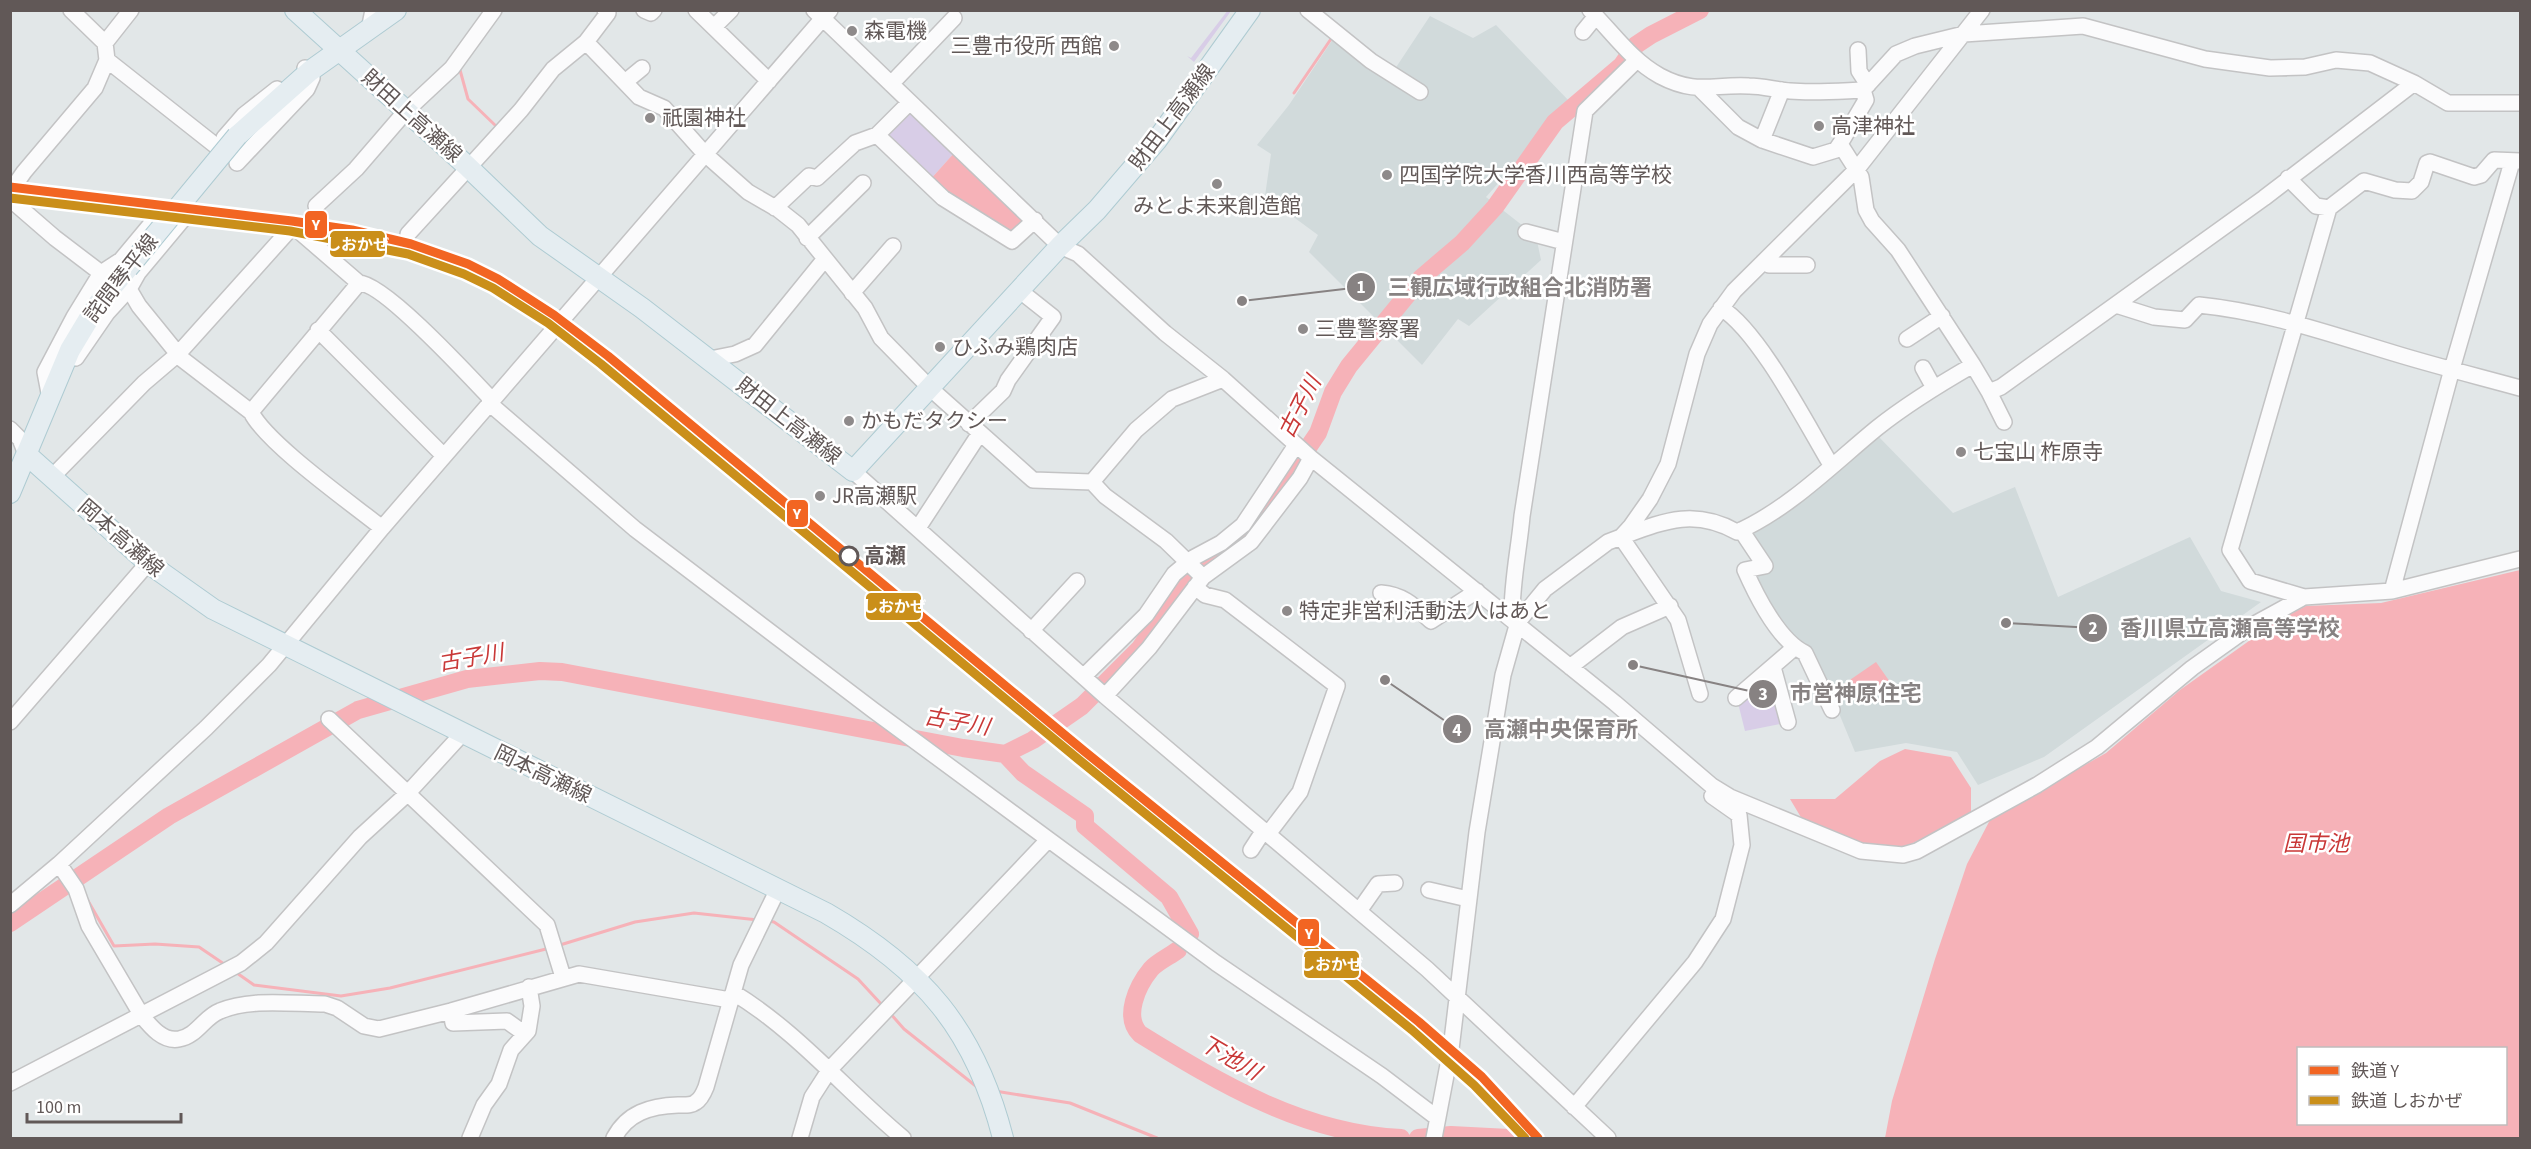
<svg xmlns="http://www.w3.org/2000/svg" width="2531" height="1149" viewBox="0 0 2531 1149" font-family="'Source Sans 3','Noto Sans JP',sans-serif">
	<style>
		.education { fill: #d1dadb }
		.green { fill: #d8cde7 }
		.water { fill: #f6b2b8; fill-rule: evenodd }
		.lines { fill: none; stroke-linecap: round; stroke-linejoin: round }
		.stream { stroke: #f6b2b8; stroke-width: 3 }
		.river { stroke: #f6b2b8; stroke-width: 18 }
		.minor-casing { stroke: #c3c3c4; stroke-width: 18 }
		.major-casing { stroke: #aecbd2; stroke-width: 22 }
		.minor { stroke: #fbfbfc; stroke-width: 15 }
		.major { stroke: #e5edf1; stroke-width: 20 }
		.major-bridge-casing { stroke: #aecbd2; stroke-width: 22; stroke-linecap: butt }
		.major-bridge { stroke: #e5edf1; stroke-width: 20 }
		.rail-1-casing { stroke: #fff; stroke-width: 14 }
		.rail-2-casing { stroke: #fff; stroke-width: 14 }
		.rail-1 { stroke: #f26522; stroke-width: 9 }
		.rail-2 { stroke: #ca8f1a; stroke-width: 9 }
		.poi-dot { fill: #8e8a8a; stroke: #fff; stroke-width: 2 }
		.stop-dot { fill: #fff; stroke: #615857; stroke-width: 3 }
		.labels { text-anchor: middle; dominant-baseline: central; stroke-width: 5; stroke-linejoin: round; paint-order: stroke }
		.poi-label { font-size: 21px; fill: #615857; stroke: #fff; text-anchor: start }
		.street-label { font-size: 21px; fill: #615857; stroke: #fff }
		.stop-label { font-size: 21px; font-weight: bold; fill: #615857; stroke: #fff; text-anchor: start }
		.water-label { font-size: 22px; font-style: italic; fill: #c93837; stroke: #fff }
		.leader { fill: none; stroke: #878282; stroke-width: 2 }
		.callout-dot { fill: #878282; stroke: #fff; stroke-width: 2 }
		.mark-label { font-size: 18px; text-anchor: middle; font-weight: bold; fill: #fff }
		.callout-label { font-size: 22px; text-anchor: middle; font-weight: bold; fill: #878282; stroke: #fff; stroke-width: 5; stroke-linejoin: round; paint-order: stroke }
		.line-badge { stroke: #fff; stroke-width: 2 }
		.badge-label { font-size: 16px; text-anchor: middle; font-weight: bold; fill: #fff }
	</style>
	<rect width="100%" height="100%" fill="#e2e7e8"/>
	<path class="education" d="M1430 16 1473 38 1496 25 1570 102 1486 197 1536 236 1541 260 1469 326 1458 319 1422 365 1309 252 1318 235 1265 196 1271 154 1257 145 1289 105 1335 36 1387 81Z
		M1878 436 1953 513 2015 487 2058 597 2190 537 2221 591 2261 602 2044 757 1978 785 1957 752 1906 743 1855 752 1831 694 1762 599 1750 573 1769 568 1745 534Z"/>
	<path class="green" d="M1228 10 1231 11 1194 62 1187 56 1191 58Z
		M910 108 955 152 929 181 882 136Z
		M1772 673 1785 723 1745 731 1738 703Z"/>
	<path class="water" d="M955 152 1028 221 1011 238 929 181Z
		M2520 570V1138H1885L1892 1101 1935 959 1967 864 1991 818 2106 753 2180 690 2277 621 2306 606 2381 603ZM2298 1048H2506V1124H2298Z
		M1876 662 1890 682 1858 705 1844 684Z
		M1905 749 1951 757 1971 788V814L1903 848 1870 846 1805 824 1790 799H1835L1880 761Z"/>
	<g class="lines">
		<path class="stream" d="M460 70 468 99 497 127
			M1294 93 1333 36
			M87 899 114 946 155 944 199 947 227 966
			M768 921 774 922 858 979 882 1005
			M560 945 635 922 694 913 758 920
			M234 971 254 985 341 996 390 988 550 948
			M889 1012 904 1029 977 1087
			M995 1091 1070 1103 1157 1138"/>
		<path class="river" d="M1005 754 1023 773 1085 816V826L1169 897 1190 934
			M10 923 169 816 358 710 467 679 540 671 562 672 963 748 1005 754 1033 740 1082 706 1140 648 1184 583 1205 562 1239 540 1260 518 1318 433 1333 392 1349 366 1421 278 1462 243 1495 207 1555 122 1622 65 1636 45 1651 35 1700 10
			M1178 950C1170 956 1157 962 1151 969 1137 986 1123 1017 1140 1034 1221 1084 1303 1133 1401 1138
			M1418 1138 1451 1135 1509 1138"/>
		<g class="minor-casing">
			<path id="minor" d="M71 10 105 43
				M644 10 651 13 654 10
				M696 10 769 81
				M814 10 1060 246 1078 254 1165 333 1223 379 1311 458 1615 703 1712 786 1730 797 1861 851 1903 855 1917 851 2037 785 2097 747 2192 668 2251 626 2304 597
				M1308 10 1371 61 1420 92
				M1590 10C1613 33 1631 60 1660 76 1696 95 1712 84 1749 86 1763 86 1776 90 1790 91 1814 93 1839 91 1863 90L1896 54 1915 46 1964 34 2083 26 2205 59 2270 68 2305 67 2336 60 2370 63 2414 83 2448 103H2520
				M714 27 731 10
				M369 30 373 10
				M1583 32 1596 16
				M586 42 639 97 664 108 705 154 748 192 779 210 798 225 865 308 881 338 931 389 1033 480 1092 482 1105 496 1166 541 1203 577
				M1858 50 1859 71 1868 85
				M107 60 216 146
				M625 82 642 68
				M891 84 954 18
				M1699 88 1738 127 1762 140 1813 157 1836 150 1840 144
				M1863 90 1866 100 1840 144 1861 177 1866 210 1872 221 1898 250 1973 365
				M877 135 943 198 1012 241 1035 220
				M224 138 244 115 277 89
				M1762 140 1782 90
				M237 163 307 89 312 78 305 68
				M2288 178 2316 206 2329 208 2364 181 2395 190 2412 191 2421 182 2427 163 2430 162 2474 177 2481 175 2494 160 2520 161
				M10 192 24 172 95 88 107 60 105 43 131 10
				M10 199 55 238 101 273 121 260 138 273 129 289 139 306 182 359 251 412C266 443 351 503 382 528
				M316 206 356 169 406 111 452 68 494 10
				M775 208 809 176 817 178 855 143 877 135 910 102
				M2329 208 2230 550 2250 581 2304 597 2392 591 2520 559
				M1526 232 1564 242
				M408 234 521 110 553 69 586 42 608 13 605 10
				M807 238 863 183
				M121 260 161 212
				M1763 262 1769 265H1807
				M138 273 189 212
				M852 293 893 246
				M2116 305 2154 317 2185 320 2199 305C2269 312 2333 335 2400 355 2440 367 2480 377 2520 388
				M1721 308C1759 331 1807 425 1831 465
				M318 330 444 456
				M1907 339 1942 316
				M76 358 107 313 129 289
				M710 359 735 354 755 345 824 260
				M1923 368 1934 388
				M1989 392 2004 422
				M50 398 45 372 74 317 101 273
				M489 403 635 529 873 710 1216 963 1382 1076 1436 1117
				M251 412 359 283
				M969 424 1003 391 1008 380 1053 317 1019 290
				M10 429 20 439 26 454
				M853 471 1105 696 1427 969 1608 1138
				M52 477 144 383 178 354 293 226 359 283C384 283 471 378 492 400
				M1092 482 1136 430 1172 399 1223 379
				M918 528 980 433
				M1741 530 1765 566 1745 570C1756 595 1779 641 1805 653L1832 710
				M1195 587 1205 595 1225 600 1337 686 1300 792 1268 834
				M2392 591 2452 369 2512 162
				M1381 593C1404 595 1414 606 1431 621L1477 591
				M1512 620C1511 585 1519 550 1522 516L1585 111 1637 60
				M1031 631 1077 581
				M1570 667 1622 627 1670 606
				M1773 667 1788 722
				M1084 676 1146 615 1174 574 1193 558 1221 543 1243 525 1296 445
				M1700 694 1678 620 1621 537C1664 521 1694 508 1737 532 1789 509 1833 464 1877 428 1907 404 1940 384 1973 365L1989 392 2001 387 2264 198 2414 83
				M1105 696 1149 648 1203 577 1251 542 1300 478 1311 458
				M1736 698 1794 648
				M329 719 547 925 563 977
				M10 722 148 563
				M1251 850 1264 830
				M59 864 76 889 89 926 142 1016C151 1027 163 1042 179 1039 197 1036 204 1017 220 1011 250 998 292 1004 325 1004L337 1008 364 1026 379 1029 451 1011 579 974 730 1000
				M1429 890 1468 899
				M10 905 59 864 206 728 269 665 382 528 830 10
				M1359 911 1378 884 1395 883
				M734 993C798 1032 846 1091 903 1138
				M451 1011 453 1023 507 1021 525 1034
				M10 1083 241 963 266 943 360 837 407 794 462 734
				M1574 1107 1695 962 1723 919 1742 845 1739 815 1712 796
				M470 1138 484 1105 499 1084 511 1050 528 1031 532 1006 529 987
				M614 1138C627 1113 650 1106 678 1105 684 1105 691 1106 696 1102 701 1099 704 1092 706 1087L741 965 778 889
				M800 1138 812 1097 830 1069 1048 840
				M1434 1138 1451 1049 1477 832 1503 675 1518 622 1545 589 1608 542 1621 537 1631 526 1650 499 1668 464 1697 354 1710 324 1734 291 1857 169 1982 10"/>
		</g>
		<g class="major-casing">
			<path id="major" d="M295 10 467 166 540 236 642 308 853 471 1060 246 1097 210 1157 140 1250 10
				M237 136 310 71 396 10
				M26 454 148 563 213 609 826 913C923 969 975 1029 1003 1138
				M10 493 70 350 97 305 128 268"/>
		</g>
		<use href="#minor" class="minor"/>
		<use href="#major" class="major"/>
		<g class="major-bridge-casing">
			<path id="major-bridge" d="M128 268 237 136"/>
		</g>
		<use href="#major-bridge" class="major-bridge"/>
		<g class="rail-1-casing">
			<path id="rail-1" d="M10 187 292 221 352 230 411 244 468 264 498 279 554 315 608 356 1084 751 1419 1022 1482 1077 1538 1138"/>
		</g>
		<g class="rail-2-casing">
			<path id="rail-2" d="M10 198 290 231 408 254 464 274 493 288 548 323 601 364 1078 759 1412 1030 1474 1085 1525 1138"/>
		</g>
		<use href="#rail-1" class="rail-1"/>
		<use href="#rail-2" class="rail-2"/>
	</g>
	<g class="poi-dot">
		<circle cx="852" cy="31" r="6"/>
		<circle cx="1114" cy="46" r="6"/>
		<circle cx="650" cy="118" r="6"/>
		<circle cx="1819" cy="126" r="6"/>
		<circle cx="1387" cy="175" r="6"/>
		<circle cx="1217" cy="184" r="6"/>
		<circle cx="1303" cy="329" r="6"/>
		<circle cx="940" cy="347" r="6"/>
		<circle cx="849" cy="421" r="6"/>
		<circle cx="1961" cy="452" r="6"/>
		<circle cx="820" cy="496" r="6"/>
		<circle cx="1287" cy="611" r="6"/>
	</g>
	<circle class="stop-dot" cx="849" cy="556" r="9"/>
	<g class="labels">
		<g class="poi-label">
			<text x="864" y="31">森電機</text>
			<text x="1102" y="46" text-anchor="end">三豊市役所 西館</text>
			<text x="662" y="118">祇園神社</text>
			<text x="1831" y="126">高津神社</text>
			<text x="1399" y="175">四国学院大学香川西高等学校</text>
			<text x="1217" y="206" text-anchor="middle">みとよ未来創造館</text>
			<text x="1315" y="329">三豊警察署</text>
			<text x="952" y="347">ひふみ鶏肉店</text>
			<text x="861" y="421">かもだタクシー</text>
			<text x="1973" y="452">七宝山 柞原寺</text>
			<text x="832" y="496">JR高瀬駅</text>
			<text x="1299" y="611">特定非営利活動法人はあと</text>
		</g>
		<g class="street-label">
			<text transform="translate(412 116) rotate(42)">財田上高瀬線</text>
			<text transform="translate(1172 117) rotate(-53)">財田上高瀬線</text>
			<text transform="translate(121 278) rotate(-52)">詫間琴平線</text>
			<text transform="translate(789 421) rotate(38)">財田上高瀬線</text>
			<text transform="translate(121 538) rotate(41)">岡本高瀬線</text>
			<text transform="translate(543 774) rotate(26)">岡本高瀬線</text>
		</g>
		<g class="stop-label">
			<text x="864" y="556">高瀬</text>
		</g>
		<g class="water-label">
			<text transform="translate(1300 407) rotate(-63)">古子川</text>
			<text transform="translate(471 658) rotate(-10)">古子川</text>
			<text transform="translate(957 722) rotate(10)">古子川</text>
			<text x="2316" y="844">国市池</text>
			<text transform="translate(1230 1058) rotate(30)">下池川</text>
		</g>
	</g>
	<path class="leader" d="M1242 301L1361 287M2006 623L2093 628M1633 665L1763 694M1385 680L1457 729"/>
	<g class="callout-dot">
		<circle cx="1242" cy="301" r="6"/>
		<circle cx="2006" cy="623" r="6"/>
		<circle cx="1633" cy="665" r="6"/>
		<circle cx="1385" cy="680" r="6"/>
		<circle cx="1361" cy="287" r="15"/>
		<circle cx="2093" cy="628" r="15"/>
		<circle cx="1763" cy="694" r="15"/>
		<circle cx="1457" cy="729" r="15"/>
	</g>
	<g class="mark-label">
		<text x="1361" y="293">1</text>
		<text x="2093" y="634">2</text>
		<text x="1763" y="700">3</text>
		<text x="1457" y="736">4</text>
	</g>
	<g class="callout-label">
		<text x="1520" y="295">三観広域行政組合北消防署</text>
		<text x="2230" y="636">香川県立高瀬高等学校</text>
		<text x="1856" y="701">市営神原住宅</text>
		<text x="1561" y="737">高瀬中央保育所</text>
	</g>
	<g class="line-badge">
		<rect x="304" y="210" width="24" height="29" rx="6" fill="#f26522"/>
		<rect x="329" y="230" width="57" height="28" rx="6" fill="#ca8f1a"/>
		<rect x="786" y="499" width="23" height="29" rx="6" fill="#f26522"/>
		<rect x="865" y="592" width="57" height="29" rx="6" fill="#ca8f1a"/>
		<rect x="1297" y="918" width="23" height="29" rx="6" fill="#f26522"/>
		<rect x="1303" y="950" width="57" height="29" rx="6" fill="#ca8f1a"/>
	</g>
	<g class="badge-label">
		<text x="316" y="230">Y</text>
		<text x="357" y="250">しおかぜ</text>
		<text x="797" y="519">Y</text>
		<text x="894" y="612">しおかぜ</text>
		<text x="1309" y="939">Y</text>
		<text x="1331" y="970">しおかぜ</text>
	</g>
	<rect width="2531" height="1149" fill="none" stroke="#615857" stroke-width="24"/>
	<rect x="2297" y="1047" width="210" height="78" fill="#ffffff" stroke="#c0bcbc" stroke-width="1.5"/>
	<rect x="2309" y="1066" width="30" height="9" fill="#f26522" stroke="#c0bcbc" stroke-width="1.5"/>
	<text x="2351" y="1077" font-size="18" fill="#615857">鉄道 Y</text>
	<rect x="2309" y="1096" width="30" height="9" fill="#ca8f1a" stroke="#c0bcbc" stroke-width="1.5"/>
	<text x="2351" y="1107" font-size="18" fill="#615857">鉄道 しおかぜ</text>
	<path d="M27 1113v9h154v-9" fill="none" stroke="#615857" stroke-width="3"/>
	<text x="36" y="1113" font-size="18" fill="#615857" stroke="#ffffff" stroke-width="4.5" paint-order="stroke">100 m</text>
</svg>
